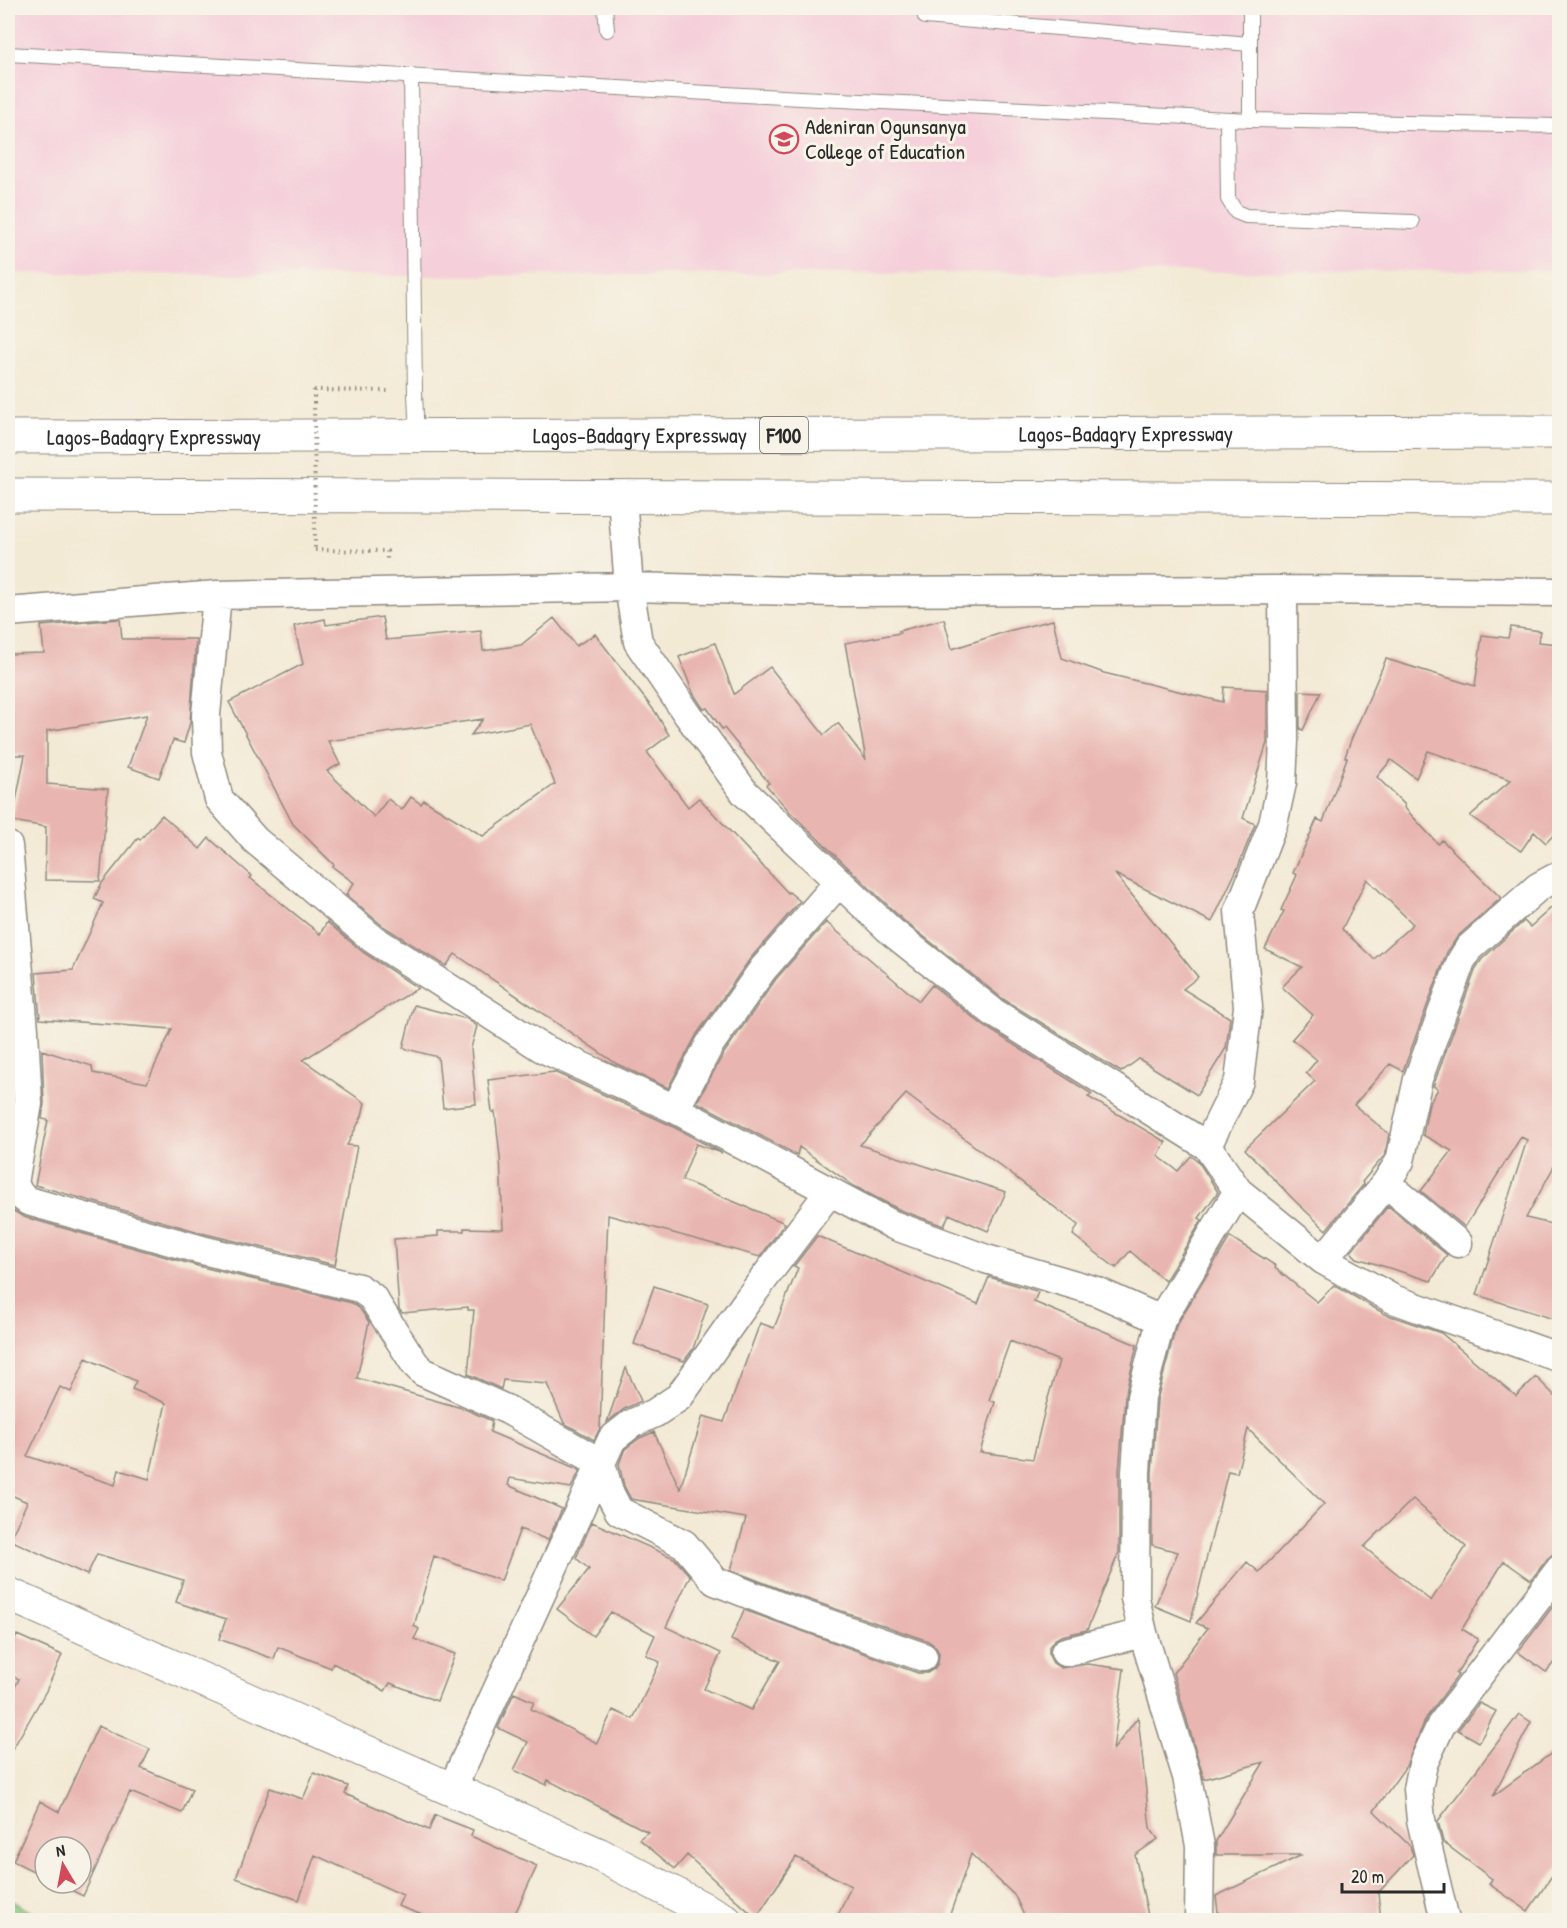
<svg xmlns="http://www.w3.org/2000/svg" width="1567" height="1928" viewBox="0 0 1567 1928" font-family="'Patrick Hand',sans-serif">
	<style>
		.built { fill: #f5cfda }
		.green { fill: #8dcd84; stroke: #5c7c58; stroke-width: 1.5 }
		.building { fill: #e9b5b0; fill-rule: evenodd }
		.lines { fill: none; stroke-linecap: round; stroke-linejoin: round }
		.lane-casing { stroke: #8f8a80; stroke-width: 16 }
		.street-casing { stroke: #8f8a80; stroke-width: 31 }
		.secondary-casing { stroke: #8f8a80; stroke-width: 35 }
		.highway-casing { stroke: #8f8a80; stroke-width: 35 }
		.path { stroke: #8f8a80; stroke-width: 4; stroke-dasharray: 1.5 4.5; stroke-linecap: butt }
		.lane { stroke: #fff; stroke-width: 14 }
		.street { stroke: #fff; stroke-width: 28 }
		.secondary { stroke: #fff; stroke-width: 33 }
		.highway { stroke: #fff; stroke-width: 33 }
		.path-bridge { stroke: #8f8a80; stroke-width: 4; stroke-dasharray: 1.5 4.5; stroke-linecap: butt }
		.labels { text-anchor: middle; dominant-baseline: central; stroke-width: 6; stroke-linejoin: round; paint-order: stroke }
		.shield { fill: #f7f3e8; stroke: #686764; stroke-width: 1.5 }
		.shield-label { font-size: 21px; font-weight: bold; fill: #2b2b2b }
		.poi-label { font-size: 22px; fill: #2b2b2b; stroke: #f7f3e8; text-anchor: start }
		.street-label { font-size: 22px; fill: #2b2b2b; stroke: #f7f3e8 }
	</style>
	<rect width="100%" height="100%" fill="#f7f3e8"/>
	<filter id="ink" filterUnits="userSpaceOnUse"><feTurbulence type="fractalNoise" baseFrequency=".0167" numOctaves="2"/><feDisplacementMap in="SourceGraphic" scale="12" xChannelSelector="R" yChannelSelector="G"/><feConvolveMatrix kernelMatrix="1 2 1 2 8 2 1 2 1" color-interpolation-filters="sRGB"/></filter>
	<filter id="wash" filterUnits="userSpaceOnUse"><feTurbulence type="fractalNoise" baseFrequency=".008" numOctaves="4" result="noise"/><feDisplacementMap in="SourceGraphic" scale="24" xChannelSelector="R" yChannelSelector="G"/><feGaussianBlur stdDeviation="1.35" result="paint"/><feColorMatrix in="noise" values="0 0 0 0 0 0 0 0 0 0 0 0 0 0 0 0 0 1.4 0 .05"/><feComposite in="paint" operator="in"/></filter>
	<g filter="url(#wash)">
		<rect width="100%" height="100%" fill="#f3ead5"/>
		<path class="built" d="M8 8H1559V270L414 276 8 273Z"/>
		<path class="green" d="M8 1899 45 1920H8Z"/>
		<g id="blocks">
			<path class="building" d="M382 617 386 640 481 631 483 651 521 645 554 618 576 646 595 634 656 713 669 735 647 752 688 807 699 798 788 893 789 892 800 901 750 959 697 1034 668 1088 617 1064 455 954 446 966 383 926 346 895 354 883 333 867 334 865 293 824 229 702 303 664 294 626 325 619 326 625ZM483 719 471 735 530 724 555 784 483 836 424 800 421 804 411 797 402 810 388 799 374 817 327 771 340 764 328 741Z
				M120 619 122 639H196L190 723 184 743 173 740 159 778 128 767 147 715 47 731V784L108 789 100 881 45 880 46 827 12 821 25 755H9L8 654 44 653 41 626Z
				M944 619 952 649 1008 631 1053 620 1062 658 1104 673 1223 702 1224 687 1267 690V743L1243 818 1255 824 1238 867 1212 922 1115 874 1198 977 1183 989 1230 1018 1226 1048 1197 1095 1139 1059 1121 1072 1003 999 903 920 790 812 766 785 769 783 724 728 722 729 707 708 704 709 701 705 693 693 679 657 715 643 734 694 770 667 824 735 838 723 866 760 845 643 900 633 899 631Z
				M1511 627 1540 631 1538 642 1560 644V828L1546 843 1534 832 1521 851 1470 816 1511 780 1428 751 1416 778 1391 760 1377 777 1405 805 1404 807 1438 844 1442 840 1501 898 1458 936 1447 952 1403 1071 1390 1064 1354 1105 1389 1134 1385 1155 1362 1182 1364 1184 1326 1230 1295 1201 1245 1149 1315 1081 1306 1073 1317 1060 1292 1039 1313 1015 1282 987 1302 967 1265 949 1284 911 1281 910 1297 875 1293 873 1317 819 1323 822 1347 758 1345 757 1351 740 1386 659 1475 686 1482 635 1508 638ZM1367 879 1413 924 1374 959 1342 929Z
				M1300 691 1321 692 1303 730 1300 729Z
				M162 815 200 849 209 838 252 876 250 878 320 934 327 922 364 953 418 988 303 1060 365 1103 362 1116 347 1145 357 1146 335 1265 206 1234 35 1185 48 1120 42 1119 44 1103 42 1050 92 1066 93 1073 147 1083 172 1029 40 1019 36 973 73 970 103 903 94 899 102 883 138 838 140 840Z
				M1560 900V1155L1526 1218 1560 1226V1321L1477 1295 1527 1140 1521 1137 1465 1227 1421 1191 1452 1151 1423 1135 1429 1104 1438 1089 1433 1086 1434 1084 1476 968 1482 959 1524 921 1530 927Z
				M826 922 919 1001 932 985 984 1026 1092 1094 1088 1097 1166 1142 1158 1156 1178 1171 1191 1156 1198 1161 1218 1192 1199 1218 1202 1220 1165 1281 1130 1251 1116 1268 1073 1235 1078 1225 906 1094 860 1145 1006 1192 988 1231 949 1214 944 1226 900 1210 854 1186 799 1147 797 1155 697 1102 724 1053 776 979Z
				M414 1005 467 1019 477 1026 471 1048 476 1104 443 1108 438 1057 403 1048Z
				M554 1072 668 1124 722 1153 696 1144 682 1180 785 1223 760 1257 608 1215 600 1428 594 1440 564 1423 547 1384 503 1380 501 1389 468 1374 474 1310H468V1307L402 1313 399 1309 394 1239 438 1236V1231H464V1228L503 1229 500 1156 495 1112H492L488 1080Z
				M1388 1206 1447 1255 1431 1281 1357 1258 1351 1252Z
				M8 1208 24 1217 198 1266 352 1303 360 1309 369 1322 357 1378 465 1409 492 1421 490 1432 580 1470 571 1488 510 1478 508 1485 562 1509 548 1540 520 1529 501 1581 434 1556 414 1626 419 1629 414 1639 455 1654 437 1701 390 1683 385 1691 333 1663 331 1668 278 1647 274 1659 219 1639 226 1619 176 1602 183 1580 97 1554 87 1575 10 1540 27 1502 9 1494 8 1497ZM86 1358 136 1381 132 1389 166 1403 149 1479 119 1470 115 1485 27 1456 60 1387 71 1392Z
				M817 1236 978 1304 989 1277 1036 1291 1038 1292 1034 1302 1137 1345 1125 1396 1119 1472V1552L1087 1630 1061 1636 1054 1640 1049 1647V1655L1053 1663 1061 1668 1087 1664 1124 1669 1113 1750 1138 1717 1150 1828 1158 1839 1135 1855 1149 1920H1026L1015 1896 971 1854 948 1920H836L851 1886 796 1857 756 1918 687 1855 675 1869 639 1839 648 1832 548 1780 546 1785 514 1770 528 1742 498 1728 514 1693 534 1702 531 1709 597 1743 613 1710 633 1719 660 1662 646 1655 655 1635 611 1612 593 1636 557 1609 589 1569 576 1558 592 1522 674 1558 690 1576 666 1627 721 1653 704 1689 751 1710 780 1661 731 1640 744 1610 918 1673H927L934 1669 938 1663 939 1653 935 1646 928 1641 790 1593 731 1570 746 1518 631 1499 624 1486 619 1464 625 1449 640 1438 654 1432 680 1489 703 1416 724 1422 760 1323 774 1328 798 1268 794 1266ZM1010 1341 1059 1361 1046 1405 1033 1459 980 1452 995 1402 989 1400Z
				M1230 1237 1276 1266 1275 1268 1317 1302 1334 1285 1385 1314 1441 1333 1516 1396 1536 1377 1560 1401V1553L1553 1554 1547 1559 1531 1580 1504 1561 1462 1629 1478 1639 1456 1674 1458 1675 1426 1718 1406 1766 1374 1811 1410 1846 1413 1855 1378 1893 1381 1920H1219L1216 1896 1302 1855H1216V1841L1264 1762 1204 1779 1173 1673 1208 1628 1196 1623 1247 1562 1259 1572 1324 1504 1248 1429 1237 1473 1228 1471 1191 1621 1155 1606 1178 1552 1152 1545V1473L1157 1400 1176 1326ZM1413 1499 1466 1547 1431 1601 1364 1547Z
				M654 1286 708 1304 693 1349 684 1361 634 1344Z
				M626 1368 641 1401 624 1409 607 1422Z
				M1560 1597V1655L1546 1672 1518 1652Z
				M17 1635 62 1655 46 1691 8 1757V1700L19 1679 8 1674V1657Z
				M1479 1703 1496 1711 1479 1742 1458 1730Z
				M1519 1714 1531 1722 1493 1796 1560 1747V1864L1528 1911 1489 1884 1492 1879 1443 1842 1438 1821Z
				M98 1726 150 1749 141 1768 192 1789 182 1813 130 1792 83 1896 57 1883H81V1847H45V1877L13 1861 40 1801 59 1812Z
				M314 1773 348 1786 345 1794 429 1830 435 1815 473 1830 471 1836 537 1866 512 1920H436L398 1906 403 1895 315 1855 299 1900 236 1878 270 1788 303 1799Z"/>
		</g>
	</g>
	<g filter="url(#ink)">
		<use href="#blocks" fill-opacity="0" stroke="#8f8a80" stroke-width="1.5"/>
		<g class="lines">
			<g class="lane-casing">
				<path id="lane" d="M605 8 607 30
					M925 17 1250 44
					M8 54 800 98 1250 120 1560 126
					M411 75 415 394 417 436
					M1227 119 1228 199 1236 212 1246 216 1412 222
					M1250 120V8"/>
			</g>
			<g class="street-casing">
				<path id="street" d="M622 497 629 587 638 642 688 715 745 793 892 932 993 1012 1207 1146 1238 1191 1323 1260 1393 1299 1560 1358
					M217 595 206 715 207 752 219 799 255 840 373 939 542 1048 675 1109 893 1225 986 1259 1096 1291 1161 1320
					M8 612 217 595 629 587 835 592 1283 590 1560 592
					M8 846 24 1030 28 1104 14 1183 19 1194 28 1201 202 1250 359 1288 372 1297 415 1364 423 1372 508 1410 601 1463 609 1492 619 1511 684 1544 715 1581 784 1608 923 1657
					M675 1109 710 1044 763 969 839 882
					M1207 1146 1239 1081 1248 1007 1239 911 1273 824 1282 783 1284 741 1283 590
					M1386 1183 1458 1243
					M1323 1260 1386 1183 1400 1161 1418 1079 1461 961 1469 948 1538 887 1560 875
					M1065 1652 1143 1633
					M451 1791 612 1439 631 1424 655 1413 679 1397 747 1301 830 1191
					M1199 1920 1200 1846 1187 1777 1143 1633 1135 1598 1136 1472 1141 1397 1161 1320 1238 1191
					M1445 1920 1421 1820 1418 1789 1423 1764 1441 1725 1560 1569"/>
			</g>
			<g class="secondary-casing">
				<path id="secondary" d="M8 1594 598 1854 725 1920"/>
			</g>
			<g class="highway-casing">
				<g id="highway">
					<path id="s1" d="M8 437 1560 432"/>
					<path d="M8 495 1560 499"/>
				</g>
			</g>
			<path class="path" d="M314 390 391 391
				M315 550 387 551V560"/>
			<use href="#lane" class="lane"/>
			<use href="#street" class="street"/>
			<use href="#secondary" class="secondary"/>
			<use href="#highway" class="highway"/>
			<path class="path-bridge" d="M314 390 315 550"/>
		</g>
	</g>
	<defs>
		<g id="school-ring" transform="scale(1.5)"><circle r="9.5" fill="#f7f3e8" stroke="#d1495b" stroke-width="1.5"/><path d="M0-5L7-2L0 1L-7-2ZM-4 1L0 2.5L4 1V4Q0 6-4 4Z" fill="#d1495b"/></g>
	</defs>
	<g fill-rule="evenodd">
		<use href="#school-ring" x="784" y="139"/>
	</g>
	<g class="labels">
		<rect class="shield" x="760" y="417" width="48" height="36" rx="4.5"/>
		<g class="shield-label">
			<text x="784" y="435">F100</text>
		</g>
		<g class="poi-label">
			<text x="805" y="126">Adeniran Ogunsanya<tspan x="805" dy="25">College of Education</tspan></text>
		</g>
		<g class="street-label">
			<text stroke="none"><textPath href="#s1" startOffset="1118">Lagos-Badagry Expressway</textPath></text>
			<text stroke="none"><textPath href="#s1" startOffset="632">Lagos-Badagry Expressway</textPath></text>
			<text stroke="none"><textPath href="#s1" startOffset="146">Lagos-Badagry Expressway</textPath></text>
		</g>
	</g>
	<rect width="1567" height="1928" fill="none" stroke="#f7f3e8" stroke-width="30"/>
	<g transform="translate(63 1865) rotate(350)"><circle r="28" fill="#f7f3e8" stroke="#a5a39c" stroke-width="1.5"/>
	<path d="M0-4.5L10 22L0 15L-10 22Z" fill="#d1495b"/>
	<text y="-9" font-size="16" font-weight="bold" text-anchor="middle" fill="#2b2b2b">N</text>
	</g>
	<path d="M1342 1883v9h102v-9" fill="none" stroke="#2b2b2b" stroke-width="3"/>
	<text x="1351" y="1883" font-size="18" fill="#2b2b2b" stroke="#f7f3e8" stroke-width="4.5" paint-order="stroke">20 m</text>
</svg>
